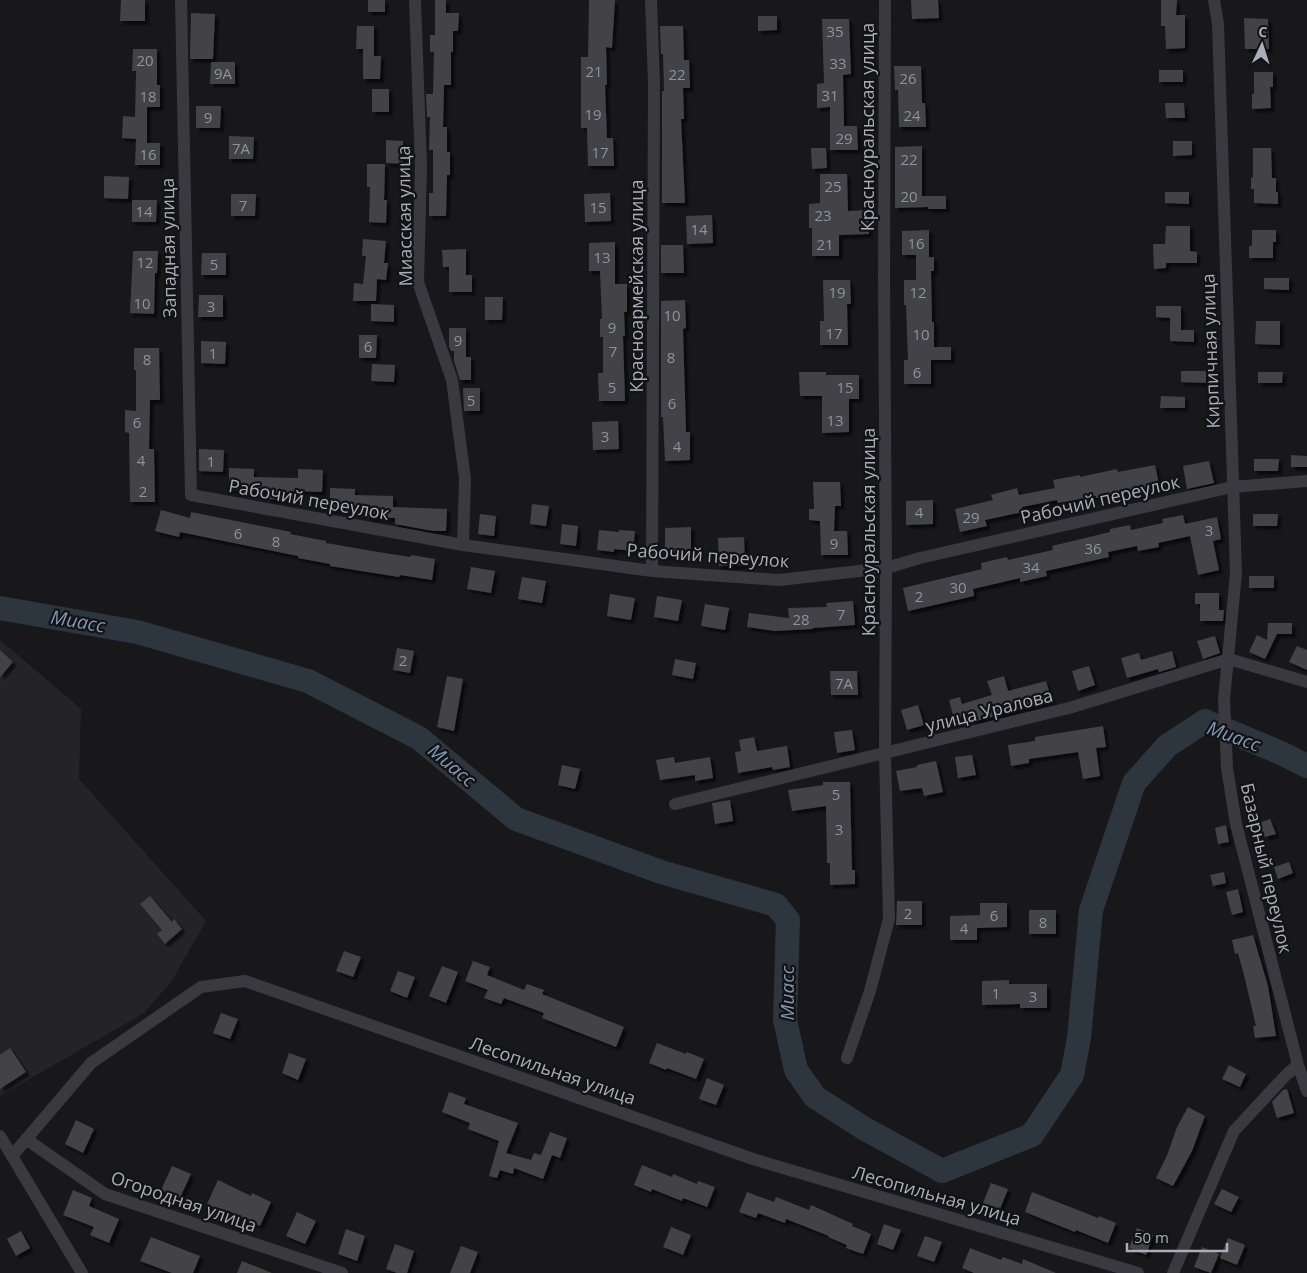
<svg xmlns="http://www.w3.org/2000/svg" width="1307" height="1273" viewBox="0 0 1307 1273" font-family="'Open Sans',sans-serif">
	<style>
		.built { fill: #242427 }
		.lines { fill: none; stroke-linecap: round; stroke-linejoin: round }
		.river { stroke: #2d363f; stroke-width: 24 }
		.building { fill: #424347; filter: url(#shadow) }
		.minor { stroke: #39393f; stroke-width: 12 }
		.labels { text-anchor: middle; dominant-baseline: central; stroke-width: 4.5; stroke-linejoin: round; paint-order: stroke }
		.number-label { font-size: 15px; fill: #90939d }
		.street-label { font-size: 18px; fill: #aaaeba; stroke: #131315 }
		.water-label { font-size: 19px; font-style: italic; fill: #8099b6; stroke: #131315 }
	</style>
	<defs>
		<filter id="shadow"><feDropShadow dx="3.5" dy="3.5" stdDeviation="1" flood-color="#0009"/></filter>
	</defs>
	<rect width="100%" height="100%" fill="#18181a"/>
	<path class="built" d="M0 640 81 709 79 779 206 921 171 982 144 1013 0 1096Z"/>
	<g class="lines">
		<path class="river" d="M0 608 137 632 308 681 419 738 516 819 661 872 776 905 788 920 785 1020 796 1070 815 1097 865 1129 942 1171 1032 1135 1072 1075 1079 1038 1091 910 1134 783 1167 746 1205 721 1281 753 1307 766"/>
	</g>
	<path class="building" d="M121 0H145V21H120Z
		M368 0H385V12H368Z
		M435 0H446V13H459L458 31H453V52H451V85H444L443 127H447V152H450V175H447L446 216H429V193H433V150H429L430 117H427L426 94H433L434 52H430V35H435Z
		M589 0H615L612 48 606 47 607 85H605L607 138H613L614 166H588L587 128H581V57H588Z
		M911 0H938L939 18 912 19Z
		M1161 0H1177L1176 15H1185V48L1166 49 1165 26H1161Z
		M191 13 215 14 213 59H190Z
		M758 16H777V30L758 31Z
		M1244 18 1268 19 1269 49H1245Z
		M822 19H849L851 74 843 75 844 126H857L858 150H830V107L817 108V84L824 83Z
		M357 26H374V56H381L380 79H363V49H356Z
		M660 26H683L684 60H689L690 88H683L684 119H681L685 203H662V91H664L663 54H661Z
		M133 49H157V85H160V107H147V143H160V165H135L136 139 122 138 123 116 135 117 136 71H132Z
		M211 62H235V84H210Z
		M894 66H921L922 103H925L926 127H899L898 90H895Z
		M1159 70H1183V82H1159Z
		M1254 72H1273V87H1270L1271 108 1252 109V94H1254Z
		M372 89H389V112H372Z
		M1165 103H1184L1185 118H1166Z
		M196 106H221L220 128H196Z
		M229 136 254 137 253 159H229Z
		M386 140 403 141V164L386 163Z
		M1173 141H1192V155L1173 156Z
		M922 146V196H946V209H928V207L895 208V147Z
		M811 148H826L827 168 812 169Z
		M1253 148H1271L1272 178H1276V192H1278V204L1254 203V189H1251V177L1253 178Z
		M367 164H385L384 200H387L386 223 369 222 370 187H367Z
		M820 174H847L848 211 868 210 869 234 839 235V256H812V228H809V204L820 203Z
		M104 176 129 177 128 199 104 198Z
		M1165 192H1189V204L1165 203Z
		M610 193 611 221 585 222 584 194Z
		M231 194H256L255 216H231Z
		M132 200H157L156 222H132Z
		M712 215 713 243 687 244 686 216Z
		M1166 226H1190V251L1197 252V263H1166V268L1154 269 1153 244H1165Z
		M929 230V257H934V271H931L932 322H934V347H951V360H931V384H904V360H908L906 305H904V280H916V255H902V231Z
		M1252 230H1276V242H1273V258H1249V246H1252Z
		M363 239 386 241 384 263H388L386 280 377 279 376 301H353L354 283 363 284 366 256H362Z
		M615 242V284H627V312H624L625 336H623L625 401H599L598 373H603V337H600V319H602L600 271H589V243Z
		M661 245H683L684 273H661Z
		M466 249V275H472V292H449V267H443L442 250Z
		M133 251H158L157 273H155L154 314 130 313Z
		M202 253H226V275H201Z
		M1264 278H1289V290L1264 289Z
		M823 280H850L851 304H847L848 345H820V321H824Z
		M199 295H223V317H198Z
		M485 297H503L502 320H485Z
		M685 300 686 328 683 329 686 432H690V460L665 461 663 417H661V301Z
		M371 304 394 305V322L371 321Z
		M1156 306H1181V330H1194V342L1170 341V318L1156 317Z
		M1256 321H1280V345L1255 344Z
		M449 328H466V357H471V380H460L454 361V351H451L449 346Z
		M359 335H377L376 358H359Z
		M201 341 226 342 225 364 201 363Z
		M134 348H159L160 400H150L149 449H154L155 502H130L129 433 125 432V410L136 411V370H134Z
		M372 364 395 365 394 382 371 381Z
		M1181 371H1206V383L1181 382Z
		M799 372H826V375H859V399H849V432L822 433V396H800Z
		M1258 372H1283L1282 383H1258Z
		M463 388H480V411H464Z
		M1161 396 1185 397V408H1160Z
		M618 421 619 449 593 450 592 422Z
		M199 449 224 450 223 472 199 471Z
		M1291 455 1307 456V467H1291Z
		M1254 459H1279L1278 471H1254Z
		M1209 461 1214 483 1187 489 1183 466Z
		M1155 465 1160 489 1133 494V490L1096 498V496L1058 503 1057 500 1022 507 1023 512 985 520 987 526 960 532 955 509 993 500 991 495 1017 488 1019 495 1055 488 1053 480 1080 475V477L1117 469 1118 472Z
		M229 468 254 469V477L298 478V469L323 470 322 492 292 491V500L267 499V491L229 490Z
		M813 482H840L841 506H835L834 531H847L848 555H821L820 521 809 520V509H814Z
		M330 488 355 489V495L393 496V507L447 509 446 531H433L395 524V518H368V511L330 510Z
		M933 500V524L906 525V501Z
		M532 504 549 506 546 526 530 524Z
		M161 510 190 518 191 512 291 532 290 534 326 541V543L378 552 411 557V555L435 559 432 580 400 575 399 577 330 566V564L298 558V556L180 532 179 537 155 531Z
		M480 514 496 516 494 536 478 534Z
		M1253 514H1278L1277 526H1253Z
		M1183 515 1185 524 1217 517 1221 539 1213 541 1219 570 1198 575 1190 536 1158 543 1159 547 1138 551 1137 546 1108 552 1109 557 1046 571 1047 576 1020 582V578L973 589 974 596 908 611 903 588 982 569 981 563 1007 557 1008 560 1053 550 1052 546 1110 532V529L1130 525 1131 530 1163 523 1162 519Z
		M562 524 578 526 576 546 560 544Z
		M691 527V556H665V528Z
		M599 530 619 532V530L635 531 633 551 614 549V552L597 550Z
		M744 537 745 565 719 566 718 538Z
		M471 567 495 571 491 593 467 589Z
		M1249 576H1274V588H1249Z
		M522 577 546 581 542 603 518 599Z
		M1195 593H1219V610H1224L1223 621H1200V604H1195Z
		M610 594 635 598 631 620 607 616Z
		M657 596 682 600 678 621 654 617Z
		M853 601 855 625 813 628V629L775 631 747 627 749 613 789 618 788 608 827 607 826 603Z
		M705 604 729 608 725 630 701 626Z
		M1268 623H1292V634H1277L1265 659 1249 652 1257 635 1267 640Z
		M1215 636 1220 653 1203 659 1197 641Z
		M1297 646 1307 650V670L1289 662Z
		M397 648 414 651 410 673 393 670Z
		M0 650 13 662 0 677Z
		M1172 651 1176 667 1159 672 1158 669 1127 678 1121 658 1139 653 1141 660Z
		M675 659 696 663 693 679 672 675Z
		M1089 666 1095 685 1078 691 1072 671Z
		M830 671H857L858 695H831Z
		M447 676 463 679 454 731 437 727Z
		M1004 676 1008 691 1046 681 1052 701 973 722 971 715 954 719 949 700 960 697 962 704 992 695 987 681Z
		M918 705 924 725 907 730 901 710Z
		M1103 726 1106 747 1096 748 1100 776 1083 779 1078 752 1029 759V763L1011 766 1008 745 1035 741V737Z
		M852 730 855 750 837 753 834 732Z
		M754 737 757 751 787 746 790 767 773 770 772 767 738 773 735 752 741 751 739 740Z
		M972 755 976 775 958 778 955 757Z
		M674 757 675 763 710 757 713 778 695 781V775L660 780 656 760Z
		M936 761 943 792 924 796 922 788 900 791 896 771 917 767V765Z
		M562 765 580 769 575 789 558 785Z
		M823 782H850L852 870H855V884L830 885V863H827L826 806 792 811 788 790 823 785Z
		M730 800 733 821 715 824 712 803Z
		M1270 819 1276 834 1265 837 1259 823Z
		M1226 825 1229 842 1218 844 1215 828Z
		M1289 862 1293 873 1278 879 1274 867Z
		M1224 872 1226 883 1213 886 1210 875Z
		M1238 889 1243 912 1232 915 1226 892Z
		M150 896 172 922 174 919 182 929 165 944 157 934 162 930 140 904Z
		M897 901H922V925H896Z
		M980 903H1007V927L977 928V940H950V916L980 915Z
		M1029 910H1056V934H1029Z
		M1253 935 1268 986 1276 1036 1255 1038 1253 1026H1256L1245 979 1238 953 1235 954 1232 940Z
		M344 951 361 957 353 977 336 971Z
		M473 961 490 967 487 975 524 990 527 984 544 990 542 994 624 1027 616 1047 542 1018 544 1013 504 998 501 1004 484 998 488 990 465 981Z
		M442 966 458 972 446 1003 429 996Z
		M398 971 415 977 407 998 390 991Z
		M1009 980V984H1047V1008H1020V1004L982 1005V981Z
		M221 1013 238 1019 230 1039 213 1033Z
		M657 1043 686 1054 687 1052 704 1059 696 1079 667 1068 666 1070 649 1063Z
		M10 1048 26 1072 0 1089V1055Z
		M289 1053 306 1059 298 1080 282 1073Z
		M1229 1065 1246 1074 1240 1087 1222 1079Z
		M707 1078 724 1085 716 1105 699 1099Z
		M1287 1089 1294 1113 1277 1118 1272 1102 1283 1090Z
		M449 1092 466 1098 464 1104 518 1123 506 1153 531 1160 534 1153 541 1155 550 1132 567 1138 560 1158 552 1155 543 1179 514 1168 513 1174 500 1170 497 1178 489 1176 499 1141 468 1129 470 1123 442 1112Z
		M1188 1107 1205 1116 1192 1151 1173 1186 1156 1178 1168 1153 1177 1127Z
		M76 1120 94 1129 83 1153 65 1144Z
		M642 1165 672 1177 673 1174 697 1184 698 1181 715 1187 707 1207 683 1198 682 1201 652 1189 651 1192 634 1185Z
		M172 1166 191 1174 180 1198 161 1190Z
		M218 1180 251 1196 252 1193 271 1202 260 1226 227 1210 226 1213 207 1204Z
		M991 1183 1008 1189 1000 1209 983 1203Z
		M1222 1189 1239 1197 1231 1212 1214 1204Z
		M73 1190 92 1198 89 1206 119 1219 109 1243 90 1235 94 1227 63 1215Z
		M747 1192 774 1202 776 1197 809 1210 811 1205 853 1224 852 1226 871 1234 863 1254 846 1248 847 1245 828 1237 829 1236 786 1219 785 1223 758 1213 756 1218 739 1212Z
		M1032 1192 1098 1218 1099 1216 1116 1223 1108 1243 1076 1230 1075 1232 1025 1212Z
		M297 1212 316 1221 305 1244 286 1236Z
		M884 1224 901 1230 893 1250 877 1244Z
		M671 1227 691 1235 683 1255 663 1247Z
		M1137 1228 1153 1235 1146 1255 1129 1248Z
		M346 1229 365 1236 357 1261 338 1254Z
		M21 1231 30 1248 16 1256 7 1239Z
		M925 1236 942 1242 934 1262 917 1256Z
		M151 1237 200 1256 193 1273H172L140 1261Z
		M1228 1238 1245 1245 1237 1265 1220 1258Z
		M395 1244 414 1251 407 1273H397L386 1269Z
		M461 1246 478 1252 470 1273H450Z
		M1202 1247 1219 1254 1211 1273 1194 1267Z
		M970 1248 1001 1260 1003 1257 1022 1264 1023 1259 1056 1273H974L962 1268Z
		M242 1261 272 1273H237Z"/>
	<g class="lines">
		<path class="minor" d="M181 0 191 495 463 545 652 571 779 580 886 568 920 558 1232 487 1307 481
			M415 0 421 167 418 282 452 380 465 479 463 545
			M651 0 654 82 652 571
			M1214 0 1218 24 1236 573 1224 700 1227 768 1236 824 1298 1065 1307 1091
			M675 804 1069 708 1229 659 1307 682
			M847 1058 870 991 889 919 885 754 886 568 884 280 885 0
			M0 1136 82 1273
			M26 1139 105 1194 342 1273
			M12 1156 91 1063 201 987 245 981 753 1159 1138 1273
			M1173 1273 1234 1131 1287 1074 1298 1065"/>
	</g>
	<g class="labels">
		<g class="number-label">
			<text x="835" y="31">35</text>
			<text x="145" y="60">20</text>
			<text x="838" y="63">33</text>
			<text x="594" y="71">21</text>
			<text x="223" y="73">9А</text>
			<text x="677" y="74">22</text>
			<text x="908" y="78">26</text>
			<text x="830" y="95">31</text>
			<text x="148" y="96">18</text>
			<text x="593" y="114">19</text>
			<text x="912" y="115">24</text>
			<text x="208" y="117">9</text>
			<text x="844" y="138">29</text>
			<text x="241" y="148">7А</text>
			<text x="600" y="152">17</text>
			<text x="148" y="154">16</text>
			<text x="909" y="159">22</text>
			<text x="833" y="186">25</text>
			<text x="909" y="196">20</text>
			<text x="243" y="205">7</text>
			<text x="598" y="207">15</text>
			<text x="144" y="211">14</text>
			<text x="823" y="215">23</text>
			<text x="699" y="229">14</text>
			<text x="916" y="243">16</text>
			<text x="825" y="244">21</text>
			<text x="602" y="257">13</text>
			<text x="145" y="262">12</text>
			<text x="214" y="264">5</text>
			<text x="837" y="292">19</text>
			<text x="918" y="292">12</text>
			<text x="142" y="303">10</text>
			<text x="211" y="306">3</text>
			<text x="672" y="315">10</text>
			<text x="612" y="327">9</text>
			<text x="834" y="333">17</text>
			<text x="921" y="334">10</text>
			<text x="458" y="340">9</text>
			<text x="368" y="346">6</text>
			<text x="613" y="351">7</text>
			<text x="213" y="353">1</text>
			<text x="671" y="357">8</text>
			<text x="147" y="359">8</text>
			<text x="917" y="372">6</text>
			<text x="612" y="387">5</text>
			<text x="845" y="387">15</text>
			<text x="471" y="400">5</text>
			<text x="672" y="403">6</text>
			<text x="835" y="420">13</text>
			<text x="137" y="422">6</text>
			<text x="605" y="436">3</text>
			<text x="677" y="446">4</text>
			<text x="141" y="460">4</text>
			<text x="211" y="461">1</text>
			<text x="143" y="491">2</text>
			<text x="919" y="512">4</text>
			<text x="971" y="517">29</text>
			<text x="1209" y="530">3</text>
			<text x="238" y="533">6</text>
			<text x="276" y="541">8</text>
			<text x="834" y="543">9</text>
			<text x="1093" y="548">36</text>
			<text x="1031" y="567">34</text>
			<text x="958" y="587">30</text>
			<text x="919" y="596">2</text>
			<text x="841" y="614">7</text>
			<text x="801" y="619">28</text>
			<text x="403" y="660">2</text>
			<text x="844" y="683">7А</text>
			<text x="836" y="794">5</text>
			<text x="839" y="829">3</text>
			<text x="908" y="913">2</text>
			<text x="994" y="915">6</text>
			<text x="1043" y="922">8</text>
			<text x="964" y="928">4</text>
			<text x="996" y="993">1</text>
			<text x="1033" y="996">3</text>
		</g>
		<g class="street-label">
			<text transform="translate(867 127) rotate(-90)">Красноуральская улица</text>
			<text transform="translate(404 216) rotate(-91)">Миасская улица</text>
			<text transform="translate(168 248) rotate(-91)">Западная улица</text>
			<text transform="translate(636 286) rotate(-90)">Красноармейская улица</text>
			<text transform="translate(1210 351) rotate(-92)">Кирпичная улица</text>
			<text transform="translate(309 499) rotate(10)">Рабочий переулок</text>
			<text transform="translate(1100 499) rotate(-13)">Рабочий переулок</text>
			<text transform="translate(868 532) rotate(-90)">Красноуральская улица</text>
			<text transform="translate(708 555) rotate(4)">Рабочий переулок</text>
			<text transform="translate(989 710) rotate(-14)">улица Уралова</text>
			<text transform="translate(1267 868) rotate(77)">Базарный переулок</text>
			<text transform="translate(553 1070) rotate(19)">Лесопильная улица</text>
			<text transform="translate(937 1195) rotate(16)">Лесопильная улица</text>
			<text transform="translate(184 1201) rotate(19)">Огородная улица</text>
		</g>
		<g class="water-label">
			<text transform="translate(78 621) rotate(10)">Миасс</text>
			<text transform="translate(1234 736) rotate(20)">Миасс</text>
			<text transform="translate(452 765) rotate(40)">Миасс</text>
			<text transform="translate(787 993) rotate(-90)">Миасс</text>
		</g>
	</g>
	<g transform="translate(1262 45) rotate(4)" stroke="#131315" stroke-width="4" paint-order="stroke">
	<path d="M0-4L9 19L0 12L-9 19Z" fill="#aaaeba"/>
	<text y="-8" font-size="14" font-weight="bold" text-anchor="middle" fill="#aaaeba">С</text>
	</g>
	<path d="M1127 1243v8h100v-8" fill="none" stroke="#aaaeba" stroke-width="2.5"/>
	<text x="1134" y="1243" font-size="15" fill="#aaaeba" stroke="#131315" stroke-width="4" paint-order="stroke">50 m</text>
</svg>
